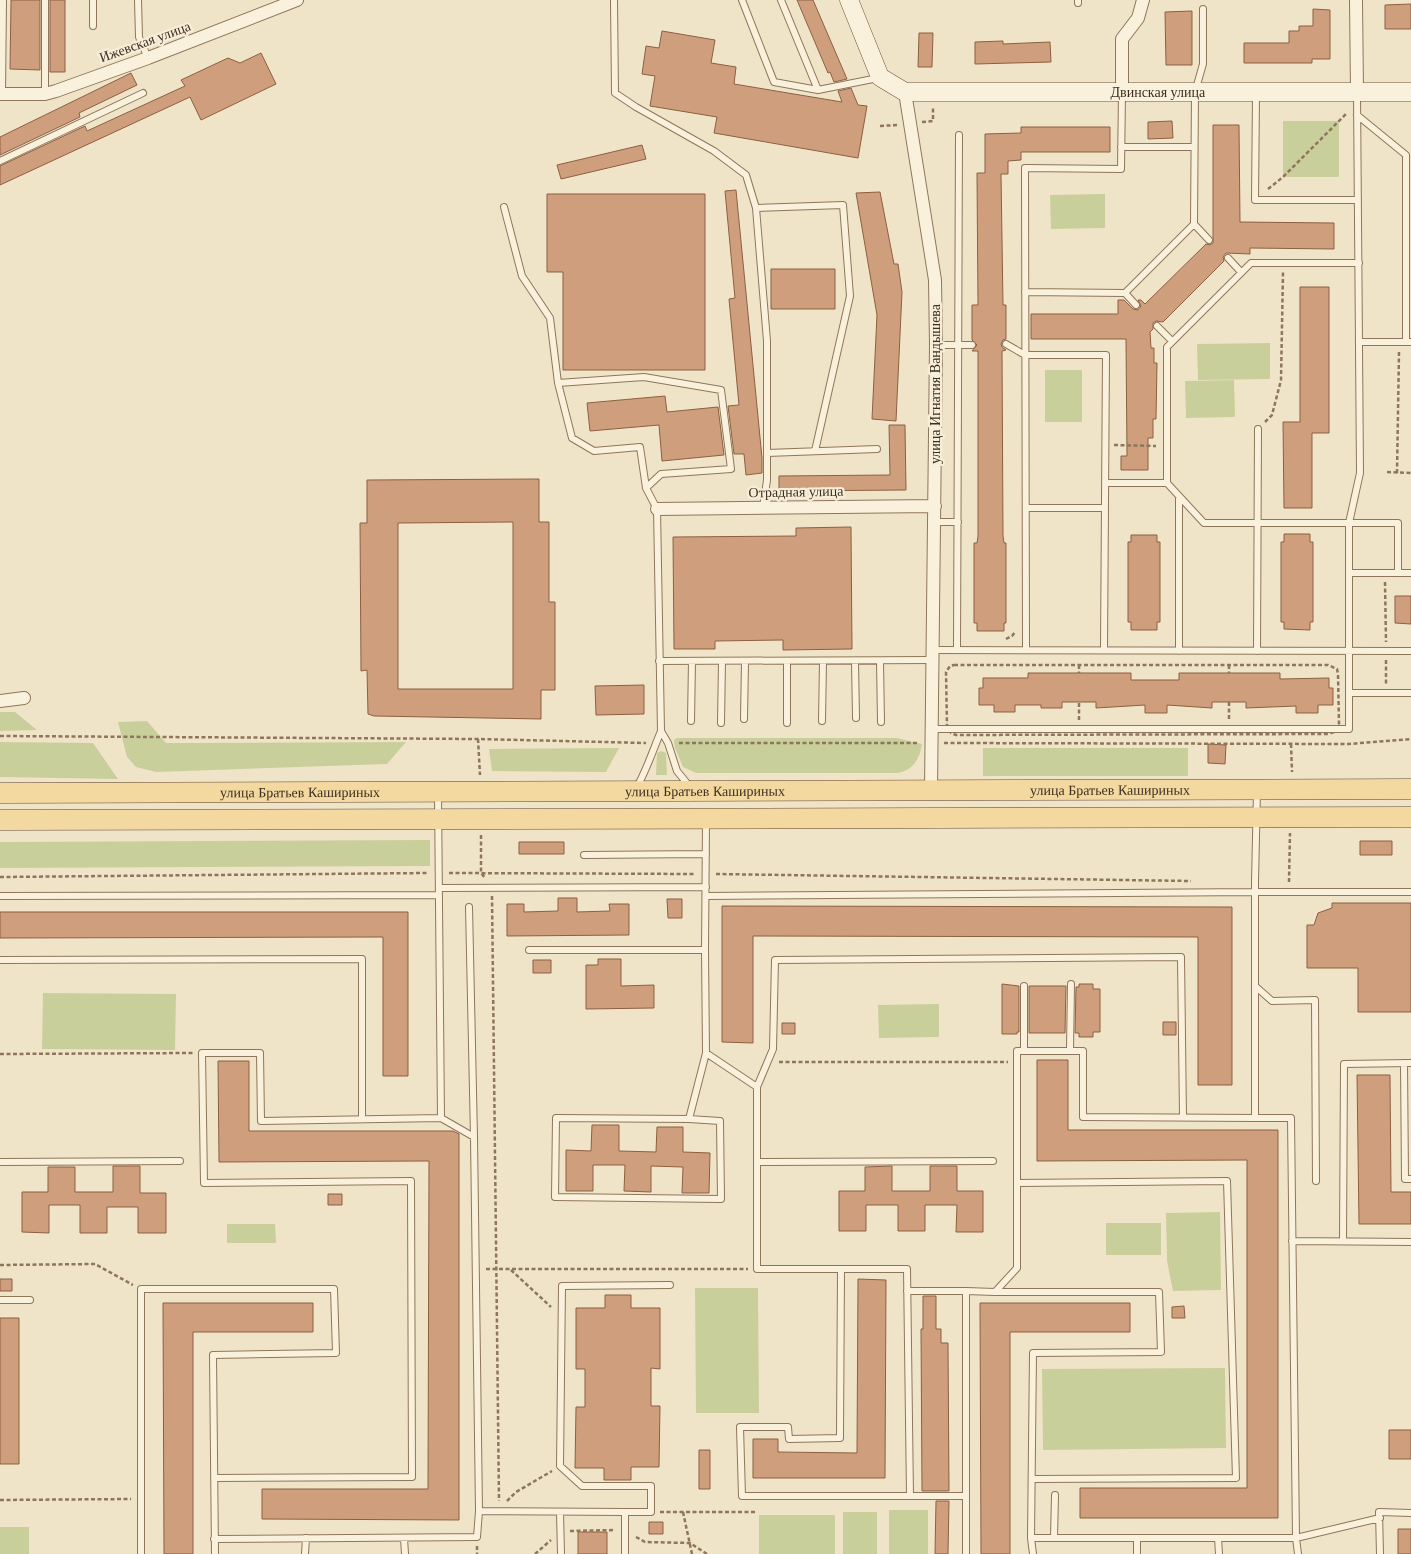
<svg xmlns="http://www.w3.org/2000/svg" width="1411" height="1554" viewBox="0 0 1411 1554" font-family="'Times New Roman',serif">
	<style>
		.green { fill: #c9cf9b }
		.building { fill: #cf9f7d; stroke: #8d5f41; fill-rule: evenodd }
		.lines { fill: none; stroke-linecap: round; stroke-linejoin: round }
		.lane-casing { stroke: #8d765c; stroke-width: 8 }
		.street-casing { stroke: #8d765c; stroke-width: 14 }
		.secondary-casing { stroke: #6f573f; stroke-width: 19 }
		.primary-casing { stroke: #5b4430; stroke-width: 21 }
		.path { stroke: #8d765c; stroke-width: 2.5; stroke-dasharray: 4 2.5; stroke-linecap: butt }
		.lane { stroke: #faf1dc; stroke-width: 6 }
		.street { stroke: #faf1dc; stroke-width: 12 }
		.secondary { stroke: #faf1dc; stroke-width: 18 }
		.primary { stroke: #f3d9a0; stroke-width: 20 }
		.labels { text-anchor: middle; dominant-baseline: central; stroke-width: 4.5; stroke-linejoin: round; paint-order: stroke }
		.street-label { font-size: 14px; fill: #3d2e20; stroke: #f7eed8 }
	</style>
	<rect width="100%" height="100%" fill="#f0e4c8"/>
	<path class="green" d="M1283 121H1339V177H1283Z
		M1105 194V228L1051 229 1050 195Z
		M1270 343V379L1198 380 1197 344Z
		M1045 370H1082V422H1045Z
		M1234 380 1235 417 1186 418 1185 381Z
		M0 712H15L37 730 0 731Z
		M147 721 166 743 406 742 387 764 156 772 136 767 127 757 118 722Z
		M677 738H897L922 744C920 759 913 770 898 773H696L683 767 675 748 674 740Z
		M0 742 93 743 118 779 0 777Z
		M619 748 606 772 492 771 489 749Z
		M983 748H1188V776H983Z
		M661 751 666 753 667 775H656L657 753Z
		M430 840V866L0 868V842Z
		M43 993 176 994 175 1050 42 1049Z
		M939 1004V1037L879 1038 878 1005Z
		M1220 1212 1221 1290 1173 1291 1167 1261 1166 1213Z
		M1106 1223H1161V1255H1106Z
		M227 1224H275L276 1243H227Z
		M695 1288H758L759 1413H696Z
		M1225 1368 1226 1448 1043 1450 1042 1369Z
		M889 1510H928V1554H889Z
		M843 1512H877V1554H843Z
		M759 1515H835V1554H759Z
		M0 1527H29V1554H0Z"/>
	<path class="building" d="M11 0H40V70L10 69Z
		M50 0H65V72H50Z
		M797 0H813L847 79 834 82 830 72 828 73Z
		M1411 4V29H1385V5Z
		M1313 9 1330 10V59H1312V63H1244V43H1289V31H1299V26H1313Z
		M1192 11V65H1166L1165 12Z
		M662 31 715 40 711 63 736 67 734 84 842 102 838 91 851 88 858 105 867 106 858 158 714 133 717 117 650 106 655 76 642 74 646 46 659 48Z
		M919 33H933L932 67H918Z
		M1003 41V44L1050 42 1051 62 975 64V42Z
		M261 53 276 84 201 120 190 97 0 185V166L85 126 87 131 185 86 181 80 228 58 240 63Z
		M131 73 137 85 79 113 80 117 0 155V137Z
		M1172 121 1173 138 1148 139V122Z
		M1213 125H1239L1240 222 1334 223V249L1250 248V254L1226 253 1223 257 1224 261 1163 322 1156 321 1153 323V329L1150 332 1151 348H1154V363H1157L1156 419H1153V438H1148V470H1121V456H1127L1126 339H1031V314H1118V300H1124L1133 309 1138 310 1141 306 1138 300H1141L1145 304 1206 244 1210 245 1213 243Z
		M1021 127H1110V152H1021V160L1008 161V174H1001L1003 305H1006V339L1003 340 1001 344 1002 347 1006 350 1002 351 1003 536 1004 543H1006V623H1004V631H977V623H974V543H977L978 536V351H972L977 345 972 340V305H978L977 173H985V134L1021 133Z
		M642 145 646 159 561 179 557 165Z
		M736 190 762 458V473L746 475 744 454H734L728 406 739 405 729 299 735 298 725 191Z
		M880 192 894 264H898L902 292 896 421 872 419 877 315 856 193Z
		M547 194H705V370H563V272H547Z
		M771 269H835V309H771Z
		M1300 287H1329V433H1312V508H1284L1283 422H1300Z
		M665 396 667 412 718 407 724 455 662 461 659 425 590 431 587 403Z
		M889 425H905L906 490 779 491V476L890 475Z
		M539 479V522H549V602H555V690H541V719L374 716 368 714 367 670 361 671 360 523H367V480ZM513 522V689H398V523Z
		M851 527 852 649 783 650V640L715 641V649H674L673 537 796 536V528Z
		M1284 534H1310V542H1313V622H1310V630L1284 629V622H1281V542H1284Z
		M1131 535H1157V542H1160V622H1157V630H1131V622H1128V542H1131Z
		M1395 596H1411V624L1395 623Z
		M1028 673H1131V680H1179V673H1280V679L1329 678V688H1333V705H1318V713H1296V706L1246 708V702H1212V708L1167 705V713H1145V705L1096 708V702H1062V708H1041V705H1015V712H994V705H979V688H983V678H1028Z
		M644 685V714L596 715 595 686Z
		M1208 744 1226 745 1225 764 1208 763Z
		M1360 841H1392V855H1360Z
		M519 842H564V854H519Z
		M558 898H577V912L610 911 609 904H629V935L507 936V904H524V912L558 911Z
		M667 899H682V918H668Z
		M1332 903H1411V1012H1358V968H1307V925H1314L1318 913 1332 908Z
		M722 906 1232 907V1085H1198V937L753 936V1043L722 1042Z
		M0 912H408V1076H383V937L0 938Z
		M598 959H621V986L654 985V1008L586 1009V965H598Z
		M533 960H551V973H533Z
		M1002 984 1019 986V1032H1017V1034H1002Z
		M1079 984H1093V989H1100V1032H1093V1037H1079V1033H1075L1076 987H1079Z
		M1029 986H1066L1065 1033H1029Z
		M1163 1022H1176V1035H1163Z
		M782 1023H795V1034H782Z
		M1037 1060H1068V1130H1278V1518H1080V1488H1247V1160L1037 1161Z
		M218 1061H249V1131H453L459 1134V1520L262 1519V1489H428L429 1161 219 1162Z
		M1357 1075H1390L1391 1192H1411V1224H1359Z
		M592 1125H619V1151L656 1152 657 1127H683V1152L710 1153 709 1193H682L683 1167 651 1166V1192L624 1191 625 1165H593V1191H566V1150L591 1151Z
		M113 1166H140V1193H166V1233H138V1207H107V1233H80V1205H49V1233L22 1232V1192H48V1167H75V1192H113Z
		M892 1166V1191H930V1166H957V1191H983V1232H956L957 1205H925V1231H898V1205H866V1231H839V1191H865V1167Z
		M328 1194H342V1205H328Z
		M0 1279H12V1291H0Z
		M858 1279 886 1280 885 1478H753V1439H778V1452L857 1453Z
		M605 1295H631V1308H660V1369L651 1368V1406H660L659 1467H631V1480H604V1468H575L576 1407H585V1369H576V1308H605Z
		M923 1296H936V1329H941V1343H948L949 1491H922L921 1329H923Z
		M163 1303H313V1332H193V1554H164Z
		M980 1303H1130V1332H1010V1554H981Z
		M1184 1306 1185 1318H1172V1307Z
		M0 1318H19V1464H0Z
		M1389 1430H1411V1459H1389Z
		M699 1450H710V1489H699Z
		M936 1501H949L948 1554H935Z
		M649 1522H663V1534H649Z
		M1398 1529H1411V1554H1398Z
		M578 1532H607V1554H578Z"/>
	<g class="lines">
		<g class="lane-casing">
			<path id="lane" d="M93 0V26
				M138 0 139 37 148 58
				M614 0 615 93 636 107 714 151 746 175 756 208 767 341V480L763 508
				M742 0 774 82 818 90 878 78
				M781 0 818 90
				M1078 3V0
				M2 94 3 0
				M45 94V0
				M1256 94 1255 200H1358
				M1357 115 1406 155V342
				M1121 147H1194
				M0 161 143 93
				M504 207 522 276 550 318 558 383 572 438 594 451 640 447 646 488
				M756 208 843 205 850 296 815 451
				M1194 224 1209 240
				M1228 258 1241 272
				M1025 292 1125 293 1194 224 1195 92 1203 64V9
				M1125 293 1136 305
				M1157 326 1172 341
				M1359 342H1411
				M1006 344 1025 355H1106L1104 650
				M936 345H972
				M558 383 644 377 721 390 731 469 661 474 646 488 657 509 661 731C653 750 647 769 637 787
				M767 453 877 449
				M1105 483H1167L1204 523H1398V573
				M1167 483V347L1251 263H1359
				M1026 508H1105
				M935 522H958
				M1349 573H1411
				M933 650 1411 651
				M957 650 959 135
				M1026 650 1025 168 1121 169 1122 93
				M1179 651V496
				M1257 651 1258 429
				M659 661 934 660
				M787 661V723
				M855 661 856 718
				M880 661 881 722
				M1349 693H1411
				M744 719 745 661
				M691 721 692 661
				M822 721 823 661
				M721 723 722 661
				M932 729H1349V523L1360 473 1357 93
				M661 731 668 743 677 771 690 787
				M438 795 441 1118 474 1137 479 1511 625 1512V1554
				M706 822 705 950 706 1053 757 1087V1269H907L910 1496H966
				M584 855 706 854
				M439 888 706 887
				M0 896 439 895
				M706 896 1255 892H1411
				M469 907 474 1137
				M529 950H705
				M0 960 362 959V1119
				M1024 986V1051
				M1255 986 1272 1001 1315 1000 1316 1181
				M1070 1051 1071 984
				M1404 1063 1405 1179H1411
				M757 1087 773 1049 775 960 1181 957 1183 1117
				M689 1119 556 1118 555 1197 721 1199 720 1121 689 1119 706 1053
				M0 1162 180 1161
				M757 1162 993 1161
				M1017 1183 1227 1181 1236 1478 1032 1479
				M1292 1241 1411 1242
				M1343 1241 1344 1064 1411 1063
				M841 1269 840 1438 789 1439 788 1427H740L742 1496H910
				M907 1291H966
				M995 1292H1159L1161 1352 1033 1353 1031 1538 1033 1554
				M0 1300H30
				M214 1478 412 1477 411 1181 204 1183 202 1053H260L261 1121 441 1118
				M560 1512 561 1554
				M625 1512H651V1486H582L560 1466 562 1286 670 1285
				M404 1538 405 1554
				M1031 1538H1296L1291 1118H1255V882L1257 791
				M1054 1538 1055 1495
				M1218 1538 1219 1554
				M214 1539 477 1537 479 1511
				M141 1554V1289H334L336 1353 213 1355 215 1554
				M305 1554 306 1538
				M966 1554V1291L995 1292 1017 1268V1051H1083V1117L1255 1118
				M1137 1554V1538
				M1298 1554 1296 1538 1380 1518
				M1380 1554 1379 1512 1411 1513"/>
		</g>
		<g class="street-casing">
			<path id="street" d="M1356 0 1357 92
				M905 92 935 280 936 345 931 790
				M1122 92V39L1138 18 1143 0
				M0 94H45L56 91 148 58 297 0
				M657 509 935 506
				M0 701 24 698"/>
		</g>
		<g class="secondary-casing">
			<g id="secondary">
				<path id="s1" d="M849 0 880 77 905 92H1411"/>
			</g>
		</g>
		<g class="primary-casing">
			<g id="primary">
				<path id="s2" d="M0 793 1411 789"/>
				<path d="M0 820 1411 817"/>
			</g>
		</g>
		<path class="path" d="M922 122 933 121V108
			M880 126 897 125
			M1268 189 1283 177 1347 113
			M1265 422 1272 415 1281 380 1283 272
			M1114 445 1156 446
			M1387 472 1411 473
			M1397 473 1399 352
			M1385 582 1386 642
			M1006 639 1012 636 1015 632
			M1386 660V684
			M954 665H1328L1337 669 1338 674 1339 725 1334 732 1328 734 956 735 951 733 947 726 946 672 950 666Z
			M1079 665V673
			M1229 665V673
			M1229 702V720
			M1079 720V702
			M0 736 478 739 646 743
			M478 739 480 775
			M679 743H918
			M944 743 1349 744 1411 739
			M1291 744 1292 772
			M481 835V873L485 878
			M449 873 696 874
			M716 874 1191 881
			M0 877 428 873
			M1289 882 1290 833
			M492 896 499 1501
			M0 1054 193 1053
			M779 1062H1008
			M0 1265 95 1264 133 1285
			M486 1269H748
			M511 1270 551 1307
			M0 1500 131 1499
			M507 1501 516 1492 552 1471
			M660 1512H755
			M683 1512 692 1554
			M570 1531 615 1530
			M636 1537 645 1542 690 1543 707 1554
			M477 1546V1554
			M535 1554 551 1540"/>
		<use href="#lane" class="lane"/>
		<use href="#street" class="street"/>
		<use href="#secondary" class="secondary"/>
		<use href="#primary" class="primary"/>
	</g>
	<g class="labels">
		<g class="street-label">
			<text transform="translate(145 42) rotate(-20)">Ижевская улица</text>
			<text stroke="none"><textPath href="#s1" startOffset="365">Двинская улица</textPath></text>
			<text transform="translate(935 384) rotate(-90)">улица Игнатия Вандышева</text>
			<text transform="translate(796 492) rotate(-1)">Отрадная улица</text>
			<text stroke="none"><textPath href="#s2" startOffset="705">улица Братьев Кашириных</textPath></text>
			<text stroke="none"><textPath href="#s2" startOffset="1110">улица Братьев Кашириных</textPath></text>
			<text stroke="none"><textPath href="#s2" startOffset="300">улица Братьев Кашириных</textPath></text>
		</g>
	</g>
</svg>
